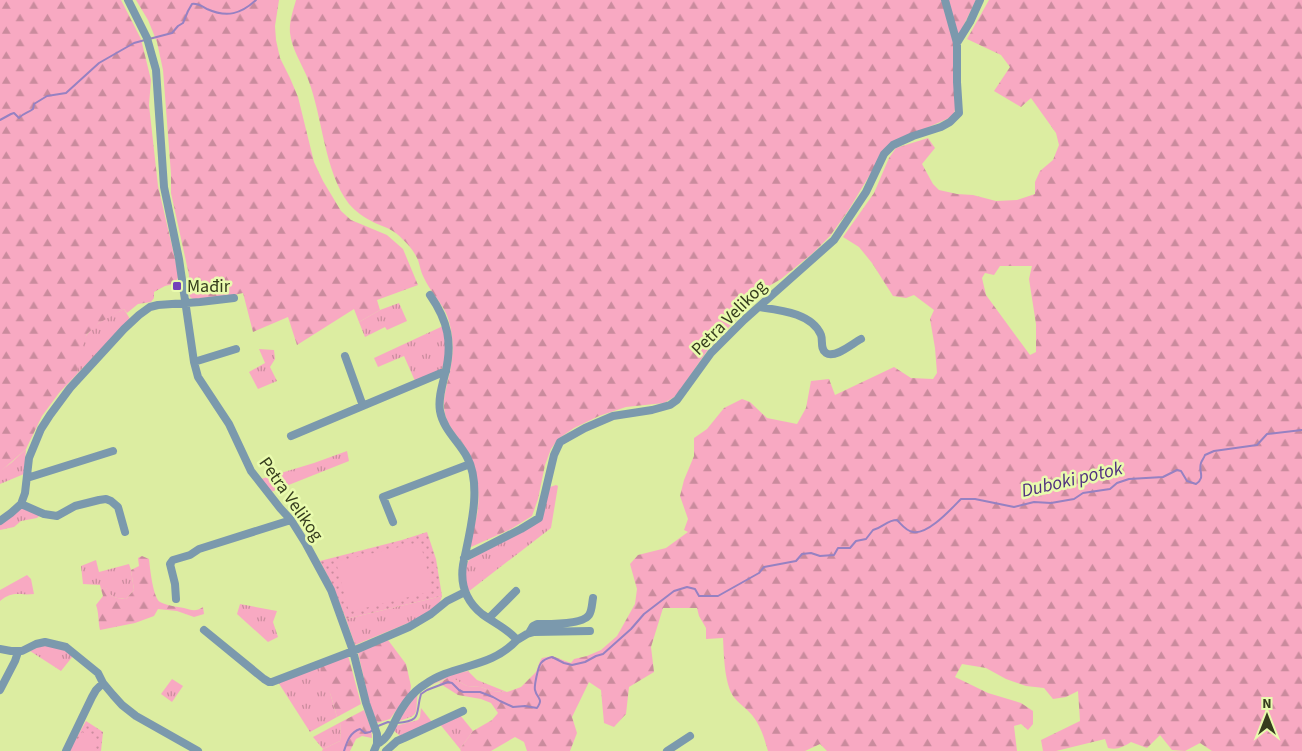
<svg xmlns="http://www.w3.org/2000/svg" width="1302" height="751" viewBox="0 0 1302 751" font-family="'Source Sans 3',sans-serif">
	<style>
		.grass { fill: url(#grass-tufts) }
		.forest { fill: url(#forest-firs); fill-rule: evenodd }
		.park { fill: url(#park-dots) }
		.pitch { fill: #f8a9c2 }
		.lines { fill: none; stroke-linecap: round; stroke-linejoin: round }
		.stream { stroke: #9681c2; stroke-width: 2 }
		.minor { stroke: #7b99ad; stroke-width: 8 }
		.poi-dot { fill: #7342ba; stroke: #e9fbae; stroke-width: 2 }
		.labels { text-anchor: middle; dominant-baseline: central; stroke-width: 5; stroke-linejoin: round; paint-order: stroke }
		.poi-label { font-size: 18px; fill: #363d1e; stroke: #e9fbae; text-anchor: start }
		.street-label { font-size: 18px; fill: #363d1e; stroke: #e9fbae }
		.water-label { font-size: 19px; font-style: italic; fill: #4f307f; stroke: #e9fbae }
	</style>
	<defs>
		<pattern id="grass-tufts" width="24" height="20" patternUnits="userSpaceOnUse" patternTransform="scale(1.25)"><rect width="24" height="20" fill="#f8a9c2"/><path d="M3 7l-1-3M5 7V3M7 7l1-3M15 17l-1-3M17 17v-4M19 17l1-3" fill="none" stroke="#ca8b9d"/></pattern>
		<pattern id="forest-firs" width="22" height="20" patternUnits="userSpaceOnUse" patternTransform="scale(1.25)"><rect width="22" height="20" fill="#f8a9c2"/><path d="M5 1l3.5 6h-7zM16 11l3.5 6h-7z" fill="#ca8b9d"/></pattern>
		<pattern id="park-dots" width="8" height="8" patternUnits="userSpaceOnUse" patternTransform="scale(1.25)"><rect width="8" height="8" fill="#f8a9c2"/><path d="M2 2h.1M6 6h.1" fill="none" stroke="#ca8b9d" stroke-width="1.8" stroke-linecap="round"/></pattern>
	</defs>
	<rect width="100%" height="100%" fill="#dceda1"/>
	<path class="grass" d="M399 303 407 321 387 330 385 327 365 337 359 322 380 310Z
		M124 309 130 319 77 374C78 365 79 356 81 347 87 326 107 318 124 309Z
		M443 326 447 346 443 367 441 370 415 381 404 356 378 367 374 358Z
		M259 349 274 350 275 359 270 367 277 381 258 389 249 372 265 363Z
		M26 449 24 474 0 484V471L11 463Z
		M347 451 349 461 271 492 261 479 314 463Z
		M556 485 558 486 551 528 468 592C466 582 463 570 469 560L536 523 550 487Z
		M23 507 40 515 37 518 21 521 14 527 0 530V524Z
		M96 560 99 572 129 564 131 570 134 590 126 599C115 598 111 598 106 588L101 589 100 585 83 584 81 566Z
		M27 575 31 579 34 594C18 596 14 590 0 601V590Z
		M442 596C440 607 427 614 418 619L355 645 346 619Z
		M240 604 277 611 273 622 278 637 268 642 237 614Z
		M48 645 58 646 73 656 61 671 30 651 39 647Z
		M322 665 337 717 310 732 278 682Z
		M468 671 477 680 507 692 492 691 481 687 467 686 454 679H445L427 687 449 675Z
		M172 679 183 686 172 702 161 694Z
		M418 692C414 712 423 715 398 721Z
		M421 708 432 722 400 736 393 730 395 726 418 720 420 717Z
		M460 715 473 731 460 749 439 723Z
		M341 722 340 741 323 749 313 737Z"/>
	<path class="forest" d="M0 0H121L141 39 151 80 149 105 158 186 179 276 174 284 165 286 154 292V298L151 302 138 304 127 313 124 309 99 323 87 334 82 346 77 374 59 393 42 416 26 449 1 471H0Z
		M136 0H279L275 26 276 40 280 58 290 78 298 97 314 162 323 181 341 211 351 220 387 235 403 249 418 285 377 300 380 310 359 322 354 309 297 345 288 317 253 332 243 293 220 298 193 299 190 297 188 290 189 275 171 193V174L163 70 157 42 148 20Z
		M296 0H976L953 47 955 89V109L954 114 947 119 892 143 883 153 848 211 830 236 813 253 781 279 764 289 707 351 676 396 664 403 626 407 599 416 574 428 558 439 551 449 545 465 538 499 532 516 511 529 471 547 469 544C472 532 477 520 478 507 480 490 476 467 468 452 461 439 448 428 445 414 441 397 449 382 451 365 454 349 453 329 446 313 440 301 430 291 424 278 421 273 420 266 418 260 413 249 406 242 397 234 390 228 381 226 373 222 365 218 355 211 349 204 324 171 323 118 308 79 302 64 292 50 290 33 289 22 293 11 296 0Z
		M989 0H1302V751H1212L1200 743 1185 751 1172 750 1160 735 1147 748 1131 742C1123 747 1118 750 1108 748L1105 739 1056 751H1043L1041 740 1080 721 1078 691 1066 697 1053 699 1044 688 1026 686 1006 679 986 668 962 664 955 677 988 693 1021 703 1033 711V724L1028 730 1021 724 1014 726 1017 751H827L820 744 805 751H768C764 738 761 726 752 715 746 708 738 703 733 696 724 681 724 655 723 638L706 639V628L699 616 697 608H663L651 647 654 672 629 687 626 714 614 727 604 723 601 690 589 682 572 717 577 733 570 751H527L524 742 515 737 491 751H461L460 749 473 731 492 720 498 713 491 703 481 699 458 695 439 683 448 678 454 679 467 686 481 687 492 691 507 692 521 687 536 672 540 661 542 658 552 656 571 663 574 659 587 656 601 650 617 636 635 604 637 589 630 564 638 555 666 548 688 532 684 530 688 519 680 496 684 480 694 456V438L707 429 724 408 742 399 750 402 767 418 797 424 806 408 811 381 829 379 835 395 894 367 911 378 933 379 937 373 935 348 930 319 934 310 914 295 906 298 893 296 872 263 859 247 843 237 874 193 889 158 896 148 928 138 935 148 922 164 933 184 939 190 957 194 973 195 996 201 1017 200 1035 194V182L1040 171 1053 160 1059 145 1056 133 1031 98 1021 107 994 91 1010 67 1001 55 967 39ZM1000 266H1032L1029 279 1036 324V352L1030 355 986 295 982 278 985 273 994 275Z
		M142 556 149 559C150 568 153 598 160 602 165 605 177 607 184 608 191 610 196 612 203 607L204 614 194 617 177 611 158 609 154 616 135 623 100 630C98 621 99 613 96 605L103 596 101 589 106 587C111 598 115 598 126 599L134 590 131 570 139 566 138 558Z
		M388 640 406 664 411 686 410 693 395 712 390 719 377 723 369 702 358 652Z
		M348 655 361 704 337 717C335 710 333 703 331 696 328 686 318 676 322 665Z
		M364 710 371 728 372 738 362 736 356 739 350 751H322L323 749 340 741 341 722Z"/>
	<path class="park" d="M427 532 436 559 442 596 346 619 331 582 320 561 402 540Z
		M86 721 103 732 101 751H69Z"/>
	<path class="pitch" d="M420 542 433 591 349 612 336 562Z
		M82 732 99 741 94 751H72Z"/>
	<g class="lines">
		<path class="stream" d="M149 39 172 33 178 26 183 23 188 11 192 4C198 3 201 6 207 9 227 18 241 14 256 0
			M0 120 11 114 14 113 19 118C23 113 28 113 33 109L34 104 47 96 66 93 99 63 134 43 145 40
			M397 723C423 721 415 714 421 694L427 690 448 682 452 683 459 690 463 692H480L493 697 500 701 513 707 525 706 537 708C544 698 537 699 535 690 534 686 538 667 541 663 544 659 548 658 552 657L564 663 572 665 585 662 596 656 603 654 631 629 644 614 674 591 687 587 695 589 699 596H718L759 573 764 567 796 561 802 554 811 553 820 556 834 555 838 548H850L856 541 866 539 873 530C884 527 887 520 897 520 902 525 906 531 913 532 928 535 951 509 961 499H975L1014 507 1034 502 1051 503 1074 499 1083 493 1110 489 1117 483 1129 479 1163 477 1177 470 1181 471 1187 481 1196 484C1206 477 1198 472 1201 463 1202 460 1204 458 1205 455L1214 451 1257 445 1267 434 1302 430
			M378 726 388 722 392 723
			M344 751C347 742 350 732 360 729L365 733 370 732 374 729"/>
		<path class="minor" d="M128 0 147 38 156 70 164 187 179 259 194 362 198 377 229 424 251 471 280 508 291 520 306 544 331 590 353 651 366 703 377 734V744L374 751
			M957 43 970 22 980 0
			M759 307C779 310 812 313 821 335 823 340 820 349 826 353 835 359 853 343 861 339
			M345 356 363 406
			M194 362 236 349
			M291 436 446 371
			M27 478 113 451
			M21 504 44 514 57 516 75 506 99 500 106 499 111 501 118 507 125 532
			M0 521 11 513 21 504 25 493 29 458 41 429 50 415 70 388 124 329 139 315 150 307 158 305 200 302 234 298
			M393 522 383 497 470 464
			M464 558 521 529 539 518 554 455 560 442 585 428 613 416 652 410 670 405 677 400 711 353 744 320 834 240 866 192 884 154 893 145 913 136 941 127 950 122 959 113 957 82V43L945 0
			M176 599 175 584 170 564 173 560 190 555 199 549 291 520
			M489 618 516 591
			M204 630 264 679 269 682H272L353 651 409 627 431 614 447 601 465 592
			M529 633 533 626 537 624C549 624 582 625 589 615 592 611 592 603 593 598
			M517 640 527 634 534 632 590 631
			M0 649 11 651H22L36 644 45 642 66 647 98 673 103 683 113 695 122 705 136 716 198 751
			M0 690 15 661 18 652
			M377 744C387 739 390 731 395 721 402 707 411 693 424 685 454 663 489 670 517 640 507 628 494 623 482 614 466 601 460 585 463 565 469 534 483 487 467 457 459 442 443 429 440 411 438 399 442 386 445 374 453 343 448 321 430 295
			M66 751 92 697 96 690 103 683
			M386 751 397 741 404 738 463 711
			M667 751 690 736"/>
	</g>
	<rect class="poi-dot" x="172" y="281" width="10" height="10" rx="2.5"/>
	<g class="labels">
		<g class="poi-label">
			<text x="187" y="286">Mađir</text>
		</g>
		<g class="street-label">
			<text transform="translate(729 318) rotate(-45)">Petra Velikog</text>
			<text transform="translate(291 499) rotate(55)">Petra Velikog</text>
		</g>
		<g class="water-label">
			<text transform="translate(1072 480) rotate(-13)">Duboki potok</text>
		</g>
	</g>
	<g transform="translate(1267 716)" stroke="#e9fbae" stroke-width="4" paint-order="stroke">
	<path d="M0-4L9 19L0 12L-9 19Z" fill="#363d1e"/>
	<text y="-8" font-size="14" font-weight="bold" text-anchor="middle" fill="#363d1e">N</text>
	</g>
</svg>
